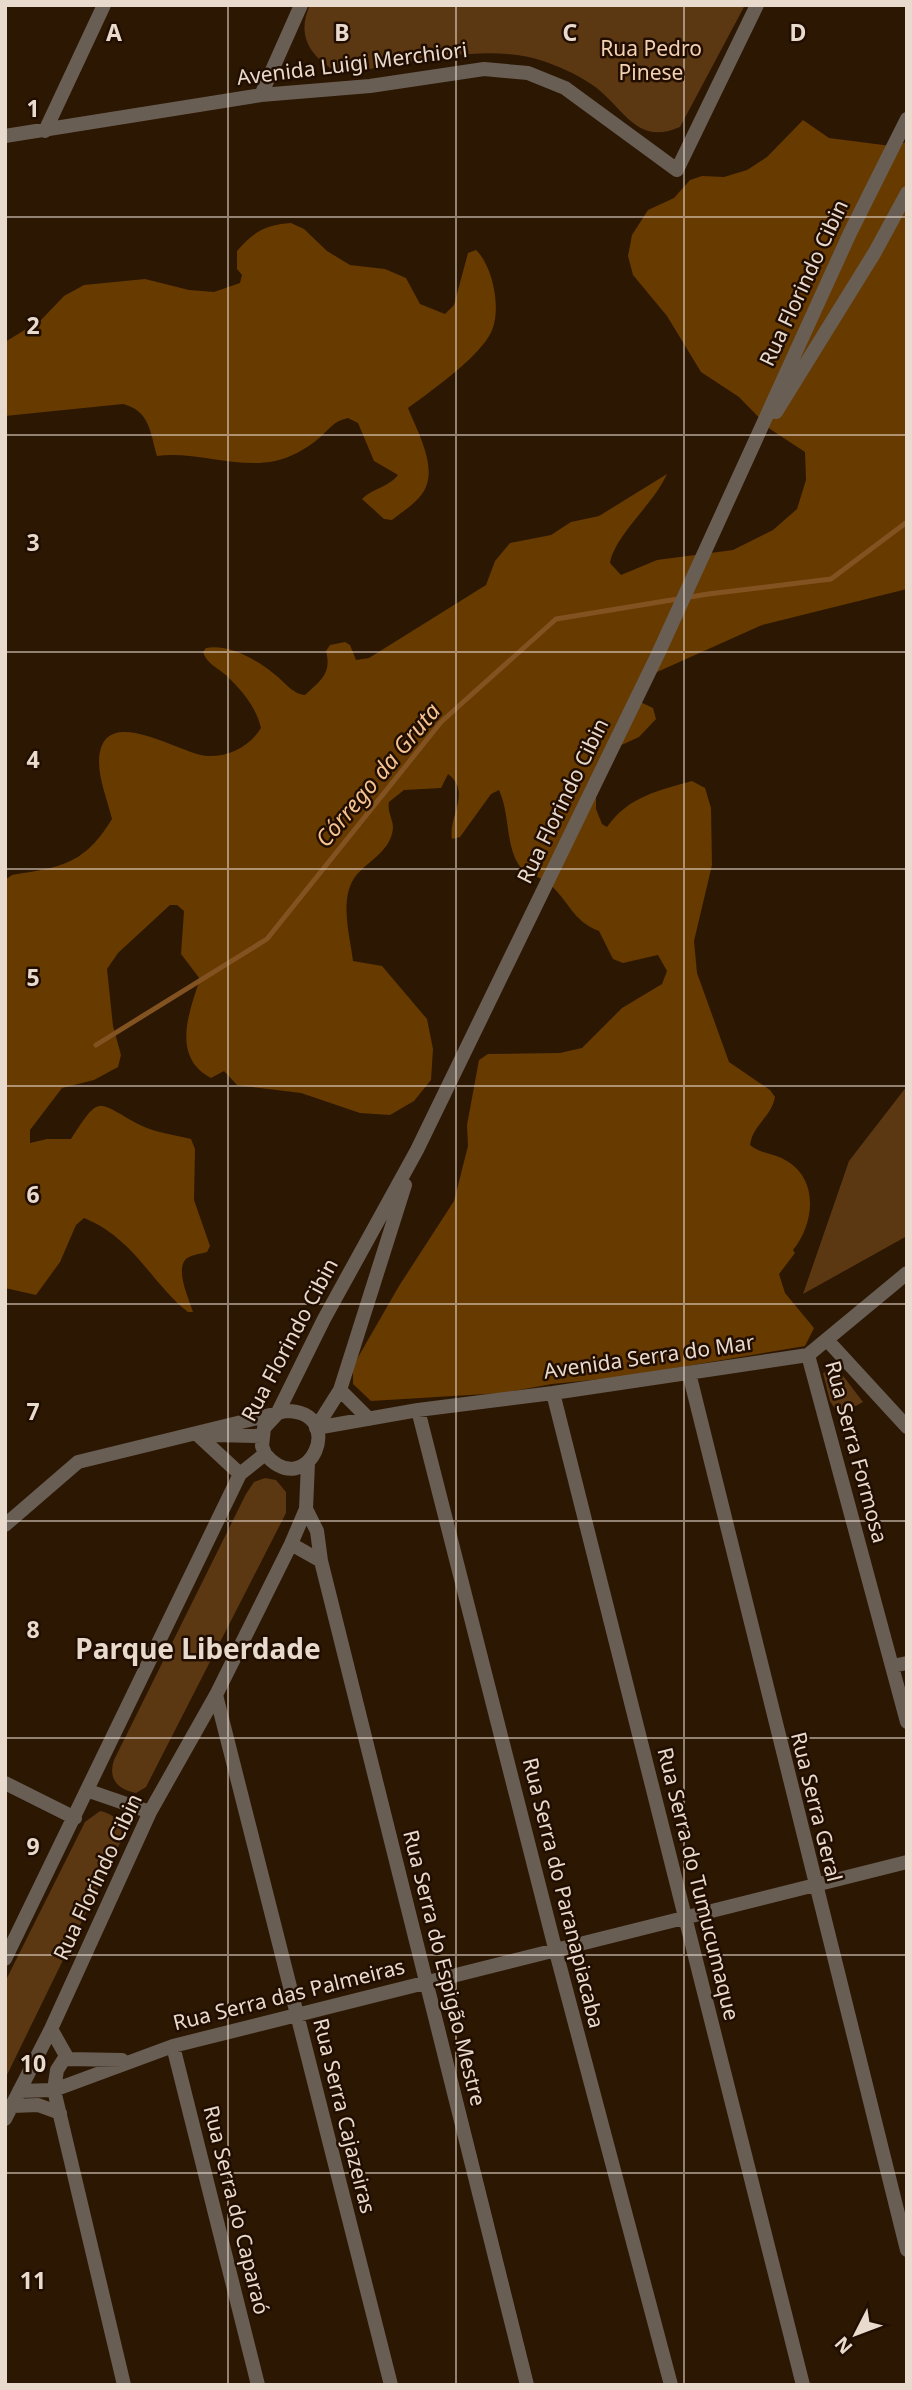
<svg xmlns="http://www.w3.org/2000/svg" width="912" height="2390" font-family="'Noto Sans',sans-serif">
<rect width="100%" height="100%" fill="#2c1703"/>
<path fill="#5c3812" d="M310,5H745L680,127C635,147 623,105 591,84C578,75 558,66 543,61C485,41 400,65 341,74C312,59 295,37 310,5Z
M907,1086V1236L803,1294L849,1161Z
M837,1368L863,1402L839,1415L830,1401L823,1373Z
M265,1478L276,1480L286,1492V1513L146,1787L136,1793C117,1789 108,1779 114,1760L246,1494L254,1482Z
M100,1811C115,1814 123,1823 122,1839L5,2079V1982L85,1822Z"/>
<path fill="#673a00" d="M803,120L829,138L891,146L907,142V589L762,625L637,681L636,700L653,708L656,719L639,737L617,747L596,779V809L602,824L607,827C629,796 658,791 692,781L705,788L711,808L712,865L694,941L697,973L729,1062L770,1090L775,1097C771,1118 753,1124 750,1145C761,1154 773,1153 785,1160C819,1178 815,1223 793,1250L795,1253L779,1274L785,1293L814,1328L805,1346L622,1377L552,1384L502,1393L371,1401L353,1384V1366L399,1286L454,1201L468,1146L467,1125L479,1060L488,1054L560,1053L582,1048L622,1008L662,984L667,971L658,955L623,963L613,959L599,931C572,921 569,900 548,883C534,872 525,879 515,858C506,837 509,812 499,790L491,794L460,837L452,839C448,816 472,792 448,774L441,788L404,790L389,802C387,812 393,819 393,828C391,853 364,862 353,880C340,903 350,936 353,961L382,966L427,1019L433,1049L431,1080L414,1101L390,1115L360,1113L301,1093L237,1085L224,1071L211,1078C171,1057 189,1012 200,979L181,954L184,911L177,905H170L118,953L107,969L113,1026L121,1055L118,1067L94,1080L62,1088L30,1130V1143L47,1139H71C100,1094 96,1101 138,1124C153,1132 174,1135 191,1139L195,1149L194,1200L210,1246L207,1252C200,1254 189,1255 185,1260C176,1272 189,1299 193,1312H188C150,1282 135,1239 84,1218L76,1225L60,1262L36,1295L5,1288V880L12,875C61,867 84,865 112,819C108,802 99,780 99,762C100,699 181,755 207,756C229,757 250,746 261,728C256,707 243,692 227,676C218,668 207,664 203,652L206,648C229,644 255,659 273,673C283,680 292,694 305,695C320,681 332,674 326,651L330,645L345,642L350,645L356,660L369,658L486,585L495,561L510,543L551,535L571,522L599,516L667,474C653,505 615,535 610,563L621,575L657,560L733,550L773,530L797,509L806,480L805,452L770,429L739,397L701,372L667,316L633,275L628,256L632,235L648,210L674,198L690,180L702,176L724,177L747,170L767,157Z
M291,223L304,229L327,251L350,265L385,269L406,278L420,304L445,314L454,305L468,253L476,250C494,267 503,315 489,336C476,359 430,392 408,408C417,431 440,470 422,494C415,504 402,512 392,520L384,519L362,499C373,488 389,487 398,475L374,461L358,423L348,418C333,421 329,430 318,439C306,449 290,458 275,461C236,469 196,451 157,456C150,432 150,411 123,404L5,416V342L41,320L64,296L84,285L145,279L189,290L214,292L240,283L242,275L237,269V251C254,231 266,225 291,223Z"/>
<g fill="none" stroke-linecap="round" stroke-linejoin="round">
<path stroke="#825221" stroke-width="5" d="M96,1045L267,939L441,722L556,619L708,594L831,579L907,522"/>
<path stroke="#695e54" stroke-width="14" d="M261,95L301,5
M45,131L104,5
M5,136L261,95L370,86L484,69L528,73L565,88L677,170L757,5
M776,412L875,252L907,193
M828,1341L907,1427
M808,1355L907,1722
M689,1373L907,2250
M340,1390L369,1419
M553,1393L803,2385
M418,1410L556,1952L671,2385
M316,1428L418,1410L553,1393L808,1355L907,1273
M316,1428L340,1390L405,1185
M198,1435L240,1474
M213,1435L261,1436
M306,1509L317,1531L321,1561L527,2385
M5,1525L78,1462L286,1411C349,1411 308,1504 265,1454
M291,1544L321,1561
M893,1666L907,1663
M216,1695L391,2385
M5,1783L75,1818
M89,1791L150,1812
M5,1959L240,1474L265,1454L262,1446L264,1428L277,1414L324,1319L417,1150L658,654L850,233L907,119
M51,2029L68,2059L122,2060
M173,2046L258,2385
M66,2056L57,2070L54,2090L124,2385
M19,2091L54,2090L173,2046L907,1862
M12,2106L38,2105L60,2113
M5,2119L51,2029L150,1812L216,1695L291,1544L306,1509L308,1463"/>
</g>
<path fill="none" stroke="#e9dace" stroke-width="2" stroke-opacity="0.55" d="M228,5V2385M456,5V2385M684,5V2385M5,217H907M5,435H907M5,652H907M5,869H907M5,1086H907M5,1304H907M5,1521H907M5,1738H907M5,1955H907M5,2173H907"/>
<g text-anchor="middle" stroke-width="5" stroke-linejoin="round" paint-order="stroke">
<g font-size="21" fill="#f4d1b2" stroke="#210e00">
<text x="651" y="56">Rua Pedro<tspan x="651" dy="24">Pinese</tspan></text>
</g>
<g font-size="21" fill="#e9dace" stroke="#210e00">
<text transform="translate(352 64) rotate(-7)" y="7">Avenida Luigi Merchiori</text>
<text transform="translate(804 283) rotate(-65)" y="7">Rua Florindo Cibin</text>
<text transform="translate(563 801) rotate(-64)" y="7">Rua Florindo Cibin</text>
<text transform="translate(290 1340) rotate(-62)" y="7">Rua Florindo Cibin</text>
<text transform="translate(649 1357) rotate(-8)" y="7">Avenida Serra do Mar</text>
<text transform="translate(856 1452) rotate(75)" y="7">Rua Serra Formosa</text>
<text transform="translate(816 1807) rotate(76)" y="7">Rua Serra Geral</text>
<text transform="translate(98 1877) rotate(-65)" y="7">Rua Florindo Cibin</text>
<text transform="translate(698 1884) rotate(76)" y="7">Rua Serra do Tumucumaque</text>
<text transform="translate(563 1893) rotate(76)" y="7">Rua Serra do Paranapiacaba</text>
<text transform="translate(444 1968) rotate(76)" y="7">Rua Serra do Espigão Mestre</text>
<text transform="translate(289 1995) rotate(-14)" y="7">Rua Serra das Palmeiras</text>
<text transform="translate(344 2116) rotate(76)" y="7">Rua Serra Cajazeiras</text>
<text transform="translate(236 2210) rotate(76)" y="7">Rua Serra do Caparaó</text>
</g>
<g font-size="23" font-style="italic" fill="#f5c292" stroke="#210e00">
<text transform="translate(378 775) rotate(-50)" y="8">Córrego da Gruta</text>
</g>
<g font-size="28" font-weight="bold" fill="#e9dace" stroke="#210e00">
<text x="198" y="1659">Parque Liberdade</text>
</g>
</g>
<g font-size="23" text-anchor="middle" font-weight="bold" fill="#e9dace" stroke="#210e00" stroke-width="5" stroke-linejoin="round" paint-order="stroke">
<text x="114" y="41">A</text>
<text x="342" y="41">B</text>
<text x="570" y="41">C</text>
<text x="798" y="41">D</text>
<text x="33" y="117">1</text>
<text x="33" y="334">2</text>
<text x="33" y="551">3</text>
<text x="33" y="768">4</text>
<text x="33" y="986">5</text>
<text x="33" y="1203">6</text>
<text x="33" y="1420">7</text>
<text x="33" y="1638">8</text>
<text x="33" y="1855">9</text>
<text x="33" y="2072">10</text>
<text x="33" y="2289">11</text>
</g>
<rect width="912" height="2390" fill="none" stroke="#e9dace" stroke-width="14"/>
<g transform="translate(856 2334) rotate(228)" stroke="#210e00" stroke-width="5" paint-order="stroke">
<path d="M0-5L12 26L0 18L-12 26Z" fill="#e9dace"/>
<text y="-10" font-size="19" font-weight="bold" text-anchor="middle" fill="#e9dace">N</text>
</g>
</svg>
